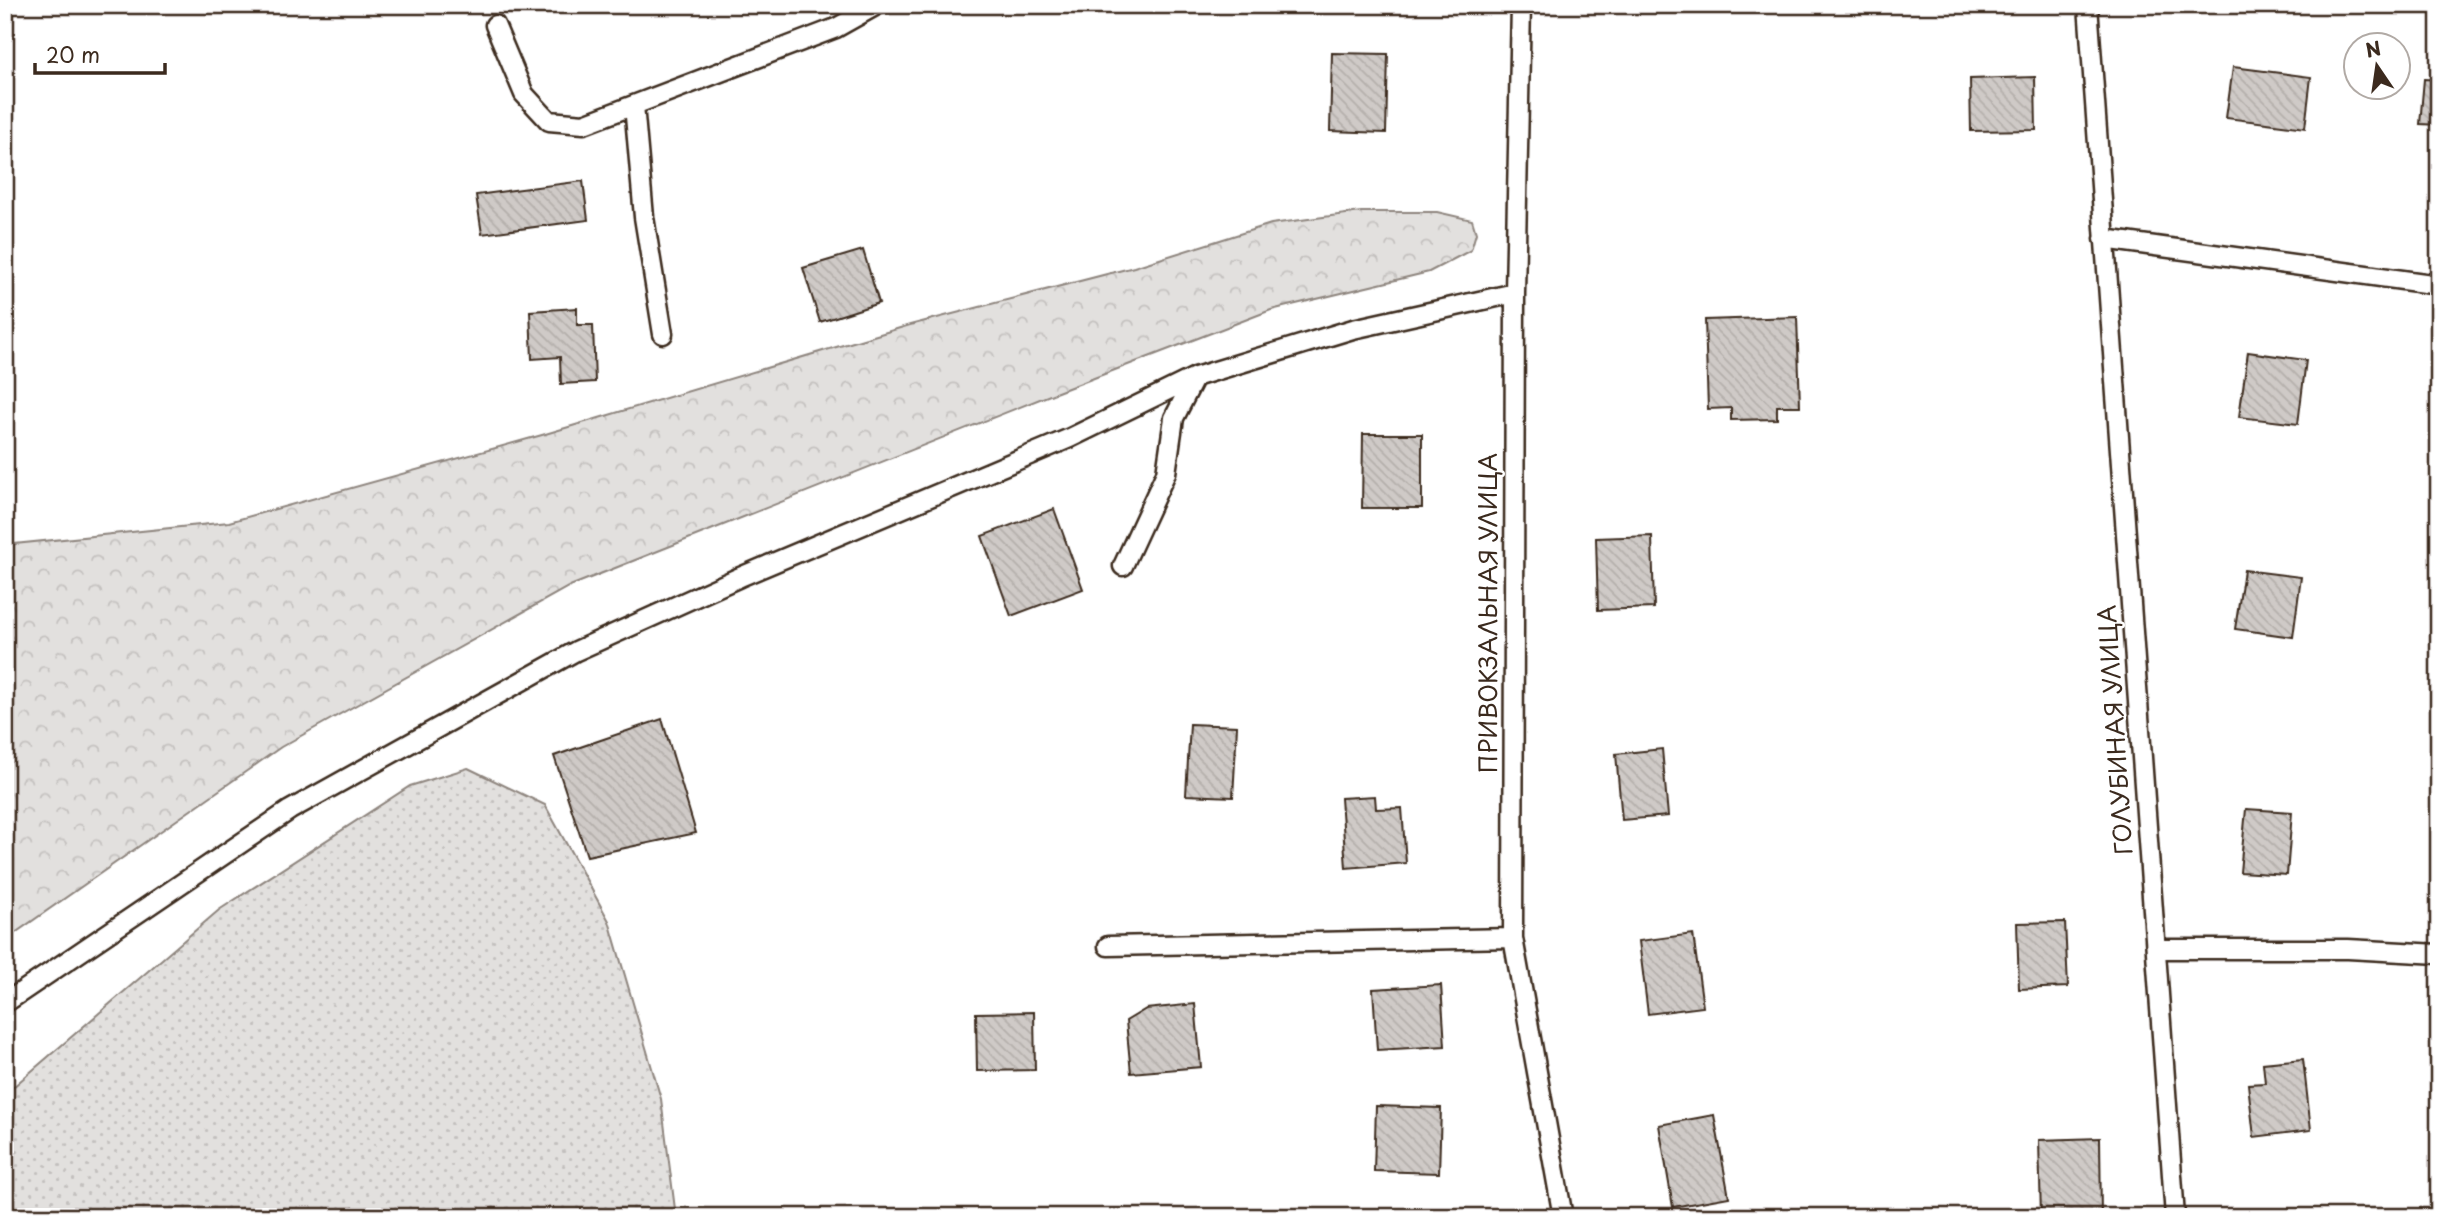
<svg xmlns="http://www.w3.org/2000/svg" width="2444" height="1222" font-family="'Playpen Sans',sans-serif">
<defs>
<pattern id="grass-dots" width="8" height="8" patternUnits="userSpaceOnUse" patternTransform="scale(1.75)"><rect width="8" height="8" fill="#e2e0de"/><path d="M2 2h.1M6 6h.1" fill="none" stroke="#c3c0be" stroke-width="1.8" stroke-linecap="round"/></pattern>
<pattern id="forest-crowns" width="20" height="18" patternUnits="userSpaceOnUse" patternTransform="scale(1.75)"><rect width="20" height="18" fill="#e2e0de"/><path d="M2 6a3 3 0 1 1 6 0M12 15a3 3 0 1 1 6 0" fill="none" stroke="#c3c0be"/></pattern>
<pattern id="building-back-hatch" width="6" height="6" patternUnits="userSpaceOnUse" patternTransform="scale(1.75)"><rect width="6" height="6" fill="#cfcac7"/><path d="M-1 5l2 2M0 0l6 6M5-1l2 2" fill="none" stroke="#b3aeaa"/></pattern>
</defs>
<rect width="100%" height="100%" fill="#fff"/>
<filter id="ink" filterUnits="userSpaceOnUse"><feTurbulence type="fractalNoise" baseFrequency=".0143" numOctaves="2"/><feDisplacementMap in="SourceGraphic" scale="14" xChannelSelector="R" yChannelSelector="G"/><feConvolveMatrix kernelMatrix="1 2 1 2 8 2 1 2 1" color-interpolation-filters="sRGB"/></filter>
<g filter="url(#ink)">
<path fill="url(#grass-dots)" stroke="#8e857e" stroke-width="2" d="M468,768L545,805L609,921L661,1099L676,1217H5V1094L219,910L410,786Z"/>
<path fill="url(#forest-crowns)" stroke="#8e857e" stroke-width="2" d="M1361,212H1437L1472,220L1476,233L1471,250L1429,272L1271,310L1055,393L570,586L281,747L5,940V545L229,522L542,435L910,325L1134,267L1271,224Z"/>
<path fill="url(#building-back-hatch)" stroke="#3b2a1e" stroke-width="2" d="M1332,53L1388,54L1386,133L1330,131Z
M2233,67L2311,77L2305,128L2226,118Z
M2035,77L2036,130L1971,131L1970,79Z
M2424,79L2439,80V125L2420,124Z
M583,181L588,220L482,234L476,195Z
M863,250L879,303L820,322L803,268Z
M577,308V325H593L595,382L561,384L560,357L532,359L530,311Z
M1797,317L1800,406H1777V419L1731,420V408L1708,409L1705,320Z
M2248,352L2306,360L2298,424L2239,417Z
M1363,434H1422V508H1362Z
M1054,509L1083,589L1011,616L982,536Z
M1652,536L1654,608L1598,610L1596,538Z
M2244,570L2301,577L2293,637L2235,629Z
M662,719L696,833L587,856L554,756Z
M1190,724L1237,726L1233,797L1186,795Z
M1662,749L1668,816L1622,820L1616,754Z
M1375,796L1376,809L1402,808L1406,863L1346,868L1341,798Z
M2246,809L2292,812L2287,875L2240,872Z
M2065,922L2068,987L2019,989L2017,923Z
M1693,934L1703,1007L1648,1014L1639,941Z
M1441,985L1445,1046L1377,1050L1373,989Z
M1195,1004L1201,1067L1131,1073L1126,1021L1146,1009Z
M1034,1012L1035,1070L977,1071L976,1013Z
M2303,1059L2311,1130L2254,1137L2248,1084L2265,1083L2263,1063Z
M1376,1106L1441,1108L1439,1173L1374,1171Z
M1714,1115L1729,1197L1673,1207L1659,1125Z
M2100,1138L2101,1217H2041L2039,1140Z"/>
<g fill="none" stroke-linecap="round" stroke-linejoin="round">
<g stroke="#3b2a1e" stroke-width="23">
<path id="lane" d="M1521,5L1515,293L1513,938L1563,1217
M2088,5L2175,1217
M495,25L524,94L549,121L584,124L836,28L877,5
M634,105L644,217L663,334
M2104,239L2439,285
M1123,566L1166,473L1174,418L1195,377
M1108,946L1513,938
M2156,949H2348L2439,954
M5,1003L290,810L576,651L740,577L1070,438L1195,377L1353,329L1515,293"/>
</g>
<use href="#lane" stroke="#fff" stroke-width="18"/>
</g>
</g>
<g text-anchor="middle" stroke-width="5" stroke-linejoin="round" paint-order="stroke">
<g font-size="24" fill="#3b2a1e" stroke="#fff">
<text transform="translate(1489 613) rotate(-90)" y="8">ПРИВОКЗАЛЬНАЯ УЛИЦА</text>
<text transform="translate(2116 730) rotate(-94)" y="8">ГОЛУБИНАЯ УЛИЦА</text>
</g>
</g>
<rect width="2444" height="1222" fill="none" stroke="#fff" stroke-width="28"/>
<rect x="14" y="14" width="2416" height="1194" fill="none" stroke="#3b2a1e" stroke-width="2.5" filter="url(#ink)"/>
<g transform="translate(2377 66) rotate(347)"><circle r="33" fill="#ffffff" stroke="#b1aaa5" stroke-width="2"/>
<path d="M0-5L12 26L0 18L-12 26Z" fill="#3b2a1e"/>
<text y="-10" font-size="19" font-weight="bold" text-anchor="middle" fill="#3b2a1e">N</text>
</g>
<path d="M35 63v10h130v-10" fill="none" stroke="#3b2a1e" stroke-width="3.5"/>
<text x="46" y="63" font-size="21" fill="#3b2a1e" stroke="#ffffff" stroke-width="5" paint-order="stroke">20 m</text>
</svg>
